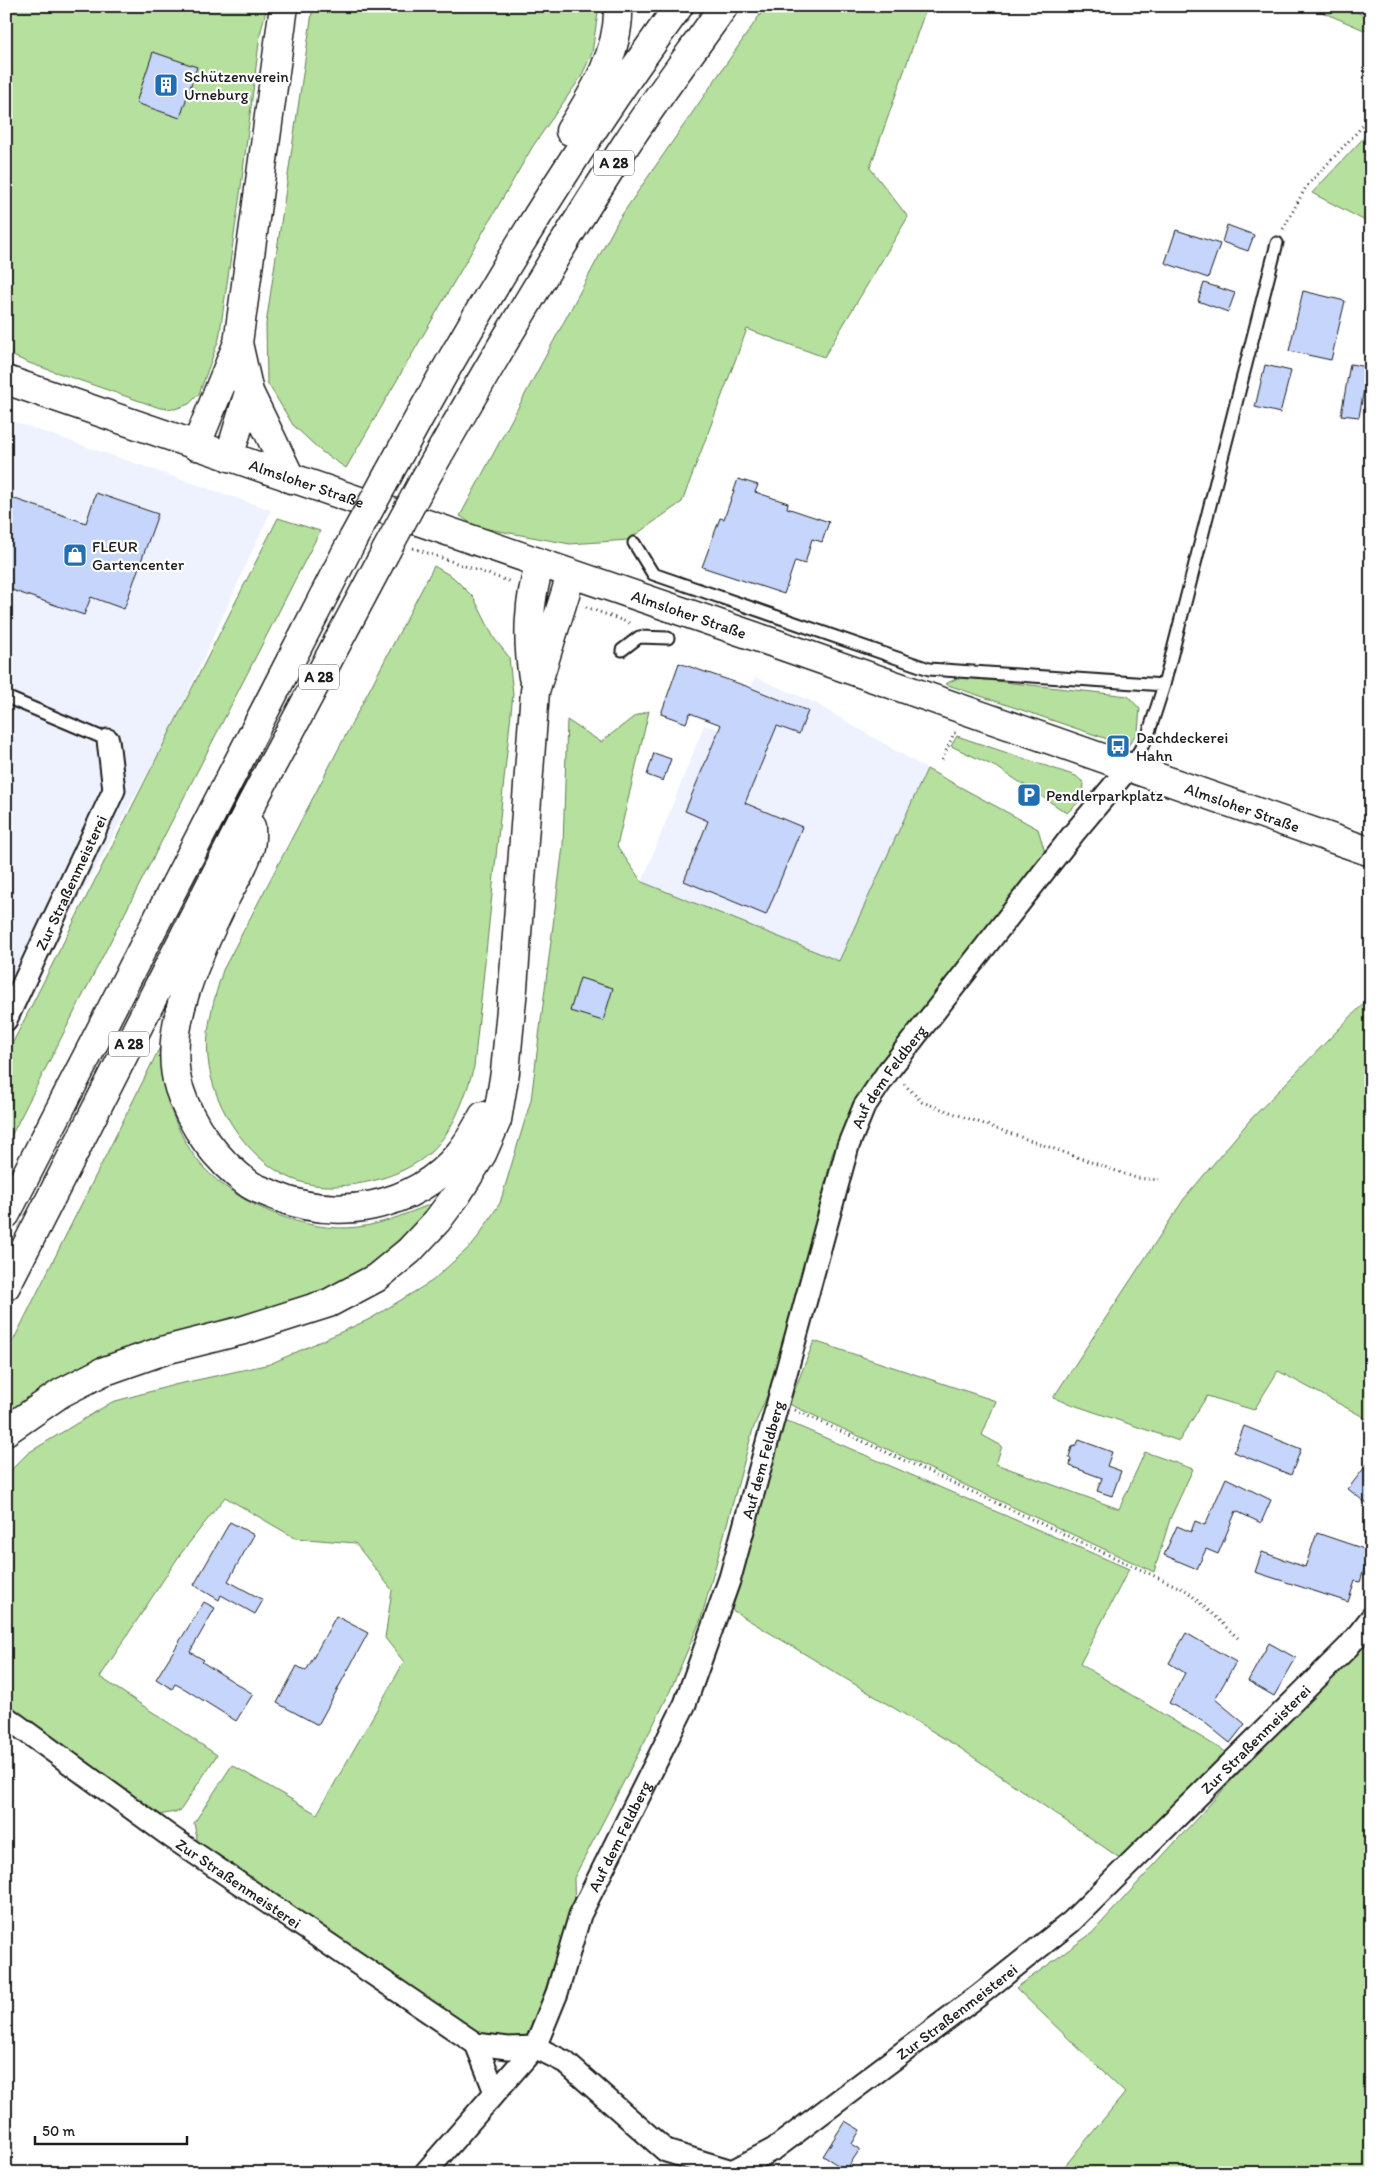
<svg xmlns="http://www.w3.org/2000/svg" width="1377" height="2179" font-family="Itim,sans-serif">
<rect width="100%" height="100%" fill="#fff"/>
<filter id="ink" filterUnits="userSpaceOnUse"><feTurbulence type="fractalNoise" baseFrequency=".02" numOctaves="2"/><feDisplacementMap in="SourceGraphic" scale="10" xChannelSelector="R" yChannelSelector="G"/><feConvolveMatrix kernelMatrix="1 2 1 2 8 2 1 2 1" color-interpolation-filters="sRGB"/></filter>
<g filter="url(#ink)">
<path fill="#eef2fe" d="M6,419L271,510L170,732L59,935L6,1041Z
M755,677L815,703L927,769L839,961L642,882L704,725L735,733Z"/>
<path fill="#b5e09d" stroke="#687e5c" d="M6,6H267L260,35L241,187L219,339L199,394L189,404L175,409L160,408L29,363L6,353Z
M313,6H599L592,53L581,77L533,146L346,468L322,452L293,425L267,382L266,324Z
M766,6H927L870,168L908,217L824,357L747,329L682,502L628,540L570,544L477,527L460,516L619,219Z
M1308,6H1345L1371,19V33Z
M1371,130V224L1312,193Z
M278,518L320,531L6,1146V1056Z
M434,566L453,577L474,598L494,638L509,657L513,694L474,1067C465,1097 455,1128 432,1151C416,1166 393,1176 372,1181C350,1186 323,1189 301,1182C252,1167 212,1108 208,1058C205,1028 214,999 223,970Z
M960,677L1128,696L1140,709L1138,731L1128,746L945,684Z
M649,711L617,846L642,882L839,961L927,769L1038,829L1045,852L1041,864L859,1100L846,1123L832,1155L789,1334L769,1391L753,1429L701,1619L667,1698L574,1878L575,1913L557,1952L531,2035L512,2040L471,2033L198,1844L194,1823L232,1765L317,1814L404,1662L385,1638L392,1590L355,1543L295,1538L225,1497L179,1556L100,1677L217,1755L180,1811L159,1815L6,1705V1475L28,1453L112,1402L174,1385L270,1364L370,1319L432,1281L474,1243L500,1203L531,1100L563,846L567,720L601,742L635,716Z
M957,736L1076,776L1084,783L1083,798L1067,813L998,768L951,746Z
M1371,996V1421L1278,1371L1254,1410L1207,1396L1179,1441L1053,1398L1184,1199L1250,1120Z
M164,1039C165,1057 163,1078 167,1096C173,1120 186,1148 203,1167C237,1204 307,1234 358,1227C385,1224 412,1211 437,1202L370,1268L321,1299L6,1419V1355Z
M814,1341L996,1401L982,1435L1002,1446L996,1464L1119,1509L1145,1452L1193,1469L1170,1519L1154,1572L789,1404Z
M784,1420L1129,1569L1080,1664L1229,1754L1124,1861L960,1748L732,1610Z
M1371,1628V2173H1059L1125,2093L1016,1988L1092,1933Z"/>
<path fill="#c5d5fb" stroke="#1c1c1c" d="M153,52L197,67L180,118L136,103Z
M1227,225L1254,235L1248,251L1222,242Z
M1176,230L1220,244L1208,278L1165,263Z
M1204,283L1235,293L1228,312L1198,301Z
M1303,291L1345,301L1331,360L1289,351Z
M1350,364L1368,367L1359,417L1341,415Z
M1265,365L1291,371L1280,413L1255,407Z
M738,479L758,485L755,492L788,503L787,508L829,522L822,542L812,539L805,564L795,561L784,594L702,567L720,518L724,519Z
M96,493L158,514L124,609L91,597L84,615L6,588V496L86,523Z
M679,663L746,686L808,711L799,734L777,726L745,803L802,827L766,915L684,881L708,821L685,811L721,725L690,713L686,723L661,714Z
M654,753L671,759L663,781L647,775Z
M580,978L613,988L603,1021L570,1011Z
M1244,1426L1301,1449L1291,1475L1234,1452Z
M1079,1440L1112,1452L1107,1466L1121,1471L1112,1496L1097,1491L1102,1478L1070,1466L1071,1460L1069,1457L1072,1447L1076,1446Z
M1371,1459V1507L1348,1489Z
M1226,1478L1271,1500L1261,1523L1236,1511L1218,1554L1206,1549L1197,1569L1164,1555L1177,1526L1191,1532L1195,1521L1205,1525Z
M230,1522L254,1535L228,1581L263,1600L255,1614L221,1595L219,1600L194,1585Z
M1317,1533L1370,1551L1360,1582L1355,1581L1348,1602L1255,1572L1262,1552L1305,1567Z
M204,1602L215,1608L190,1652L204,1660L202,1662L253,1694L236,1721L185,1689L175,1684L172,1689L156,1679Z
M336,1616L368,1633L318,1725L277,1703L297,1666L306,1671Z
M1186,1633L1236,1662L1215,1699L1245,1724L1230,1743L1204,1722L1169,1703L1185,1673L1169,1663Z
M1269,1643L1296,1658L1274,1696L1248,1681Z
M845,2121L860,2130L852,2144L860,2149L846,2170L823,2156Z"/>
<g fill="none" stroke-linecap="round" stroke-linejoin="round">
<g stroke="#1c1c1c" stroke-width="15">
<path id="lane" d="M634,543L653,574L929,669L1164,685
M622,650L639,637L668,638
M6,697L108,740
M1130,766L1147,738L1164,685L1277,243"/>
</g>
<g stroke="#1c1c1c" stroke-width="25">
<g id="street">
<path id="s1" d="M6,1020L114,790L108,740"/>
<path id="s2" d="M6,1717L171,1837L476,2044L508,2048L535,2047L565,2062L666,2151L732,2171L774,2149L978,1996L1071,1922L1348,1647L1371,1618"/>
<path d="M476,2044L495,2092"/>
<path id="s3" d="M425,2173L535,2047L557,1993L580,1915L685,1704L730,1578L848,1146L864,1107L889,1070L1074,833L1130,766"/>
</g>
</g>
<g stroke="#1c1c1c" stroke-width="31">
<g id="secondary">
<path id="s4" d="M6,380L751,635L1371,852"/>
</g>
</g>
<g stroke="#1c1c1c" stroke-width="31">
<path id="highway" d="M570,131C593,94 620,52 618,6
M238,343L249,392L291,479
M196,446L238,343L284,6
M229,457L249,392
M389,473C475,312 571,154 679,6
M422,484C487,369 554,256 625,146C656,98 691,53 724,6
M533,677C527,641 528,599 540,565
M251,827C251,834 252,843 249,850C244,867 232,884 224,901C199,953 161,1029 179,1088C191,1126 216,1160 249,1184C256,1189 265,1191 273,1195C336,1222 413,1209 459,1154C469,1142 476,1129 483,1116
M6,1214L353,539
M6,1286L252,803L386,551
M6,1431L61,1393L102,1372L165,1350L244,1330L329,1303L376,1278L409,1251L437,1221L458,1193L482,1154L497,1120L505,1072L513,988L535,691L571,575"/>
</g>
<path stroke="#1c1c1c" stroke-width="3" stroke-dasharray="1 4" stroke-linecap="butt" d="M1365,6L1371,11
M1283,229L1306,187L1371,117
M413,548L511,582
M586,607L632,624
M942,760L954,733H956
M904,1084L922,1102L1136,1178L1159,1180
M795,1410L1187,1591L1239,1639"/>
<use href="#lane" stroke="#fff" stroke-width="11"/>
<use href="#street" stroke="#fff" stroke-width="21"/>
<use href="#secondary" stroke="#fff" stroke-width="28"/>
<use href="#highway" stroke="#fff" stroke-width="28"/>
<g stroke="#1c1c1c" stroke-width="31" stroke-linecap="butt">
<path id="highway-bridge" d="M353,539L389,473
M386,551L422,484"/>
</g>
<use href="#highway-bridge" stroke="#fff" stroke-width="28"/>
</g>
</g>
<defs>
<g id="building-square" transform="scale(1.25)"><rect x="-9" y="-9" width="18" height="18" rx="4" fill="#1f6fb2" stroke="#fff"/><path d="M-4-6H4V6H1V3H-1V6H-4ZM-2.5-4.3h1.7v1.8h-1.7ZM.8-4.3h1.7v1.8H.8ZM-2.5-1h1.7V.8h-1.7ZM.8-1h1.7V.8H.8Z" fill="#fff"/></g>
<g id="shop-square" transform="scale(1.25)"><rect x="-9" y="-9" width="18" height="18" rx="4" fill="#1f6fb2" stroke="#fff"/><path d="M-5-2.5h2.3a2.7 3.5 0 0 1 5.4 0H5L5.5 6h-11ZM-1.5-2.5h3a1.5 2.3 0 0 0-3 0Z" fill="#fff"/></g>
<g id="bus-square" transform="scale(1.25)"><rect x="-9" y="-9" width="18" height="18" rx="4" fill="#1f6fb2" stroke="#fff"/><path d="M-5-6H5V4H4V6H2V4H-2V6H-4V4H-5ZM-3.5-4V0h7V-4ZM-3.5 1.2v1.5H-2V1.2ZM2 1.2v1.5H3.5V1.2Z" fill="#fff"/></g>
<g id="parking-square" transform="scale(1.25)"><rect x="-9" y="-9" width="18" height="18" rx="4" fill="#1f6fb2" stroke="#fff"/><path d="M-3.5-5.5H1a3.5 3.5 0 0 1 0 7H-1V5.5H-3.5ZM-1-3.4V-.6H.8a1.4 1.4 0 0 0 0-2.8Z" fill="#fff"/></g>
</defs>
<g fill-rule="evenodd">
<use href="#building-square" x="166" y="85"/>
<use href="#shop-square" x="75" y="555"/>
<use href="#bus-square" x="1118" y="746"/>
<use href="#parking-square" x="1029" y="795"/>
</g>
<g text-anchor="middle" stroke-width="4.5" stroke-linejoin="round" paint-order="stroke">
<g fill="#fff" stroke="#606060" stroke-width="1">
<rect x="594" y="150.5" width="40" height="25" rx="4"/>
<rect x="299" y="664.5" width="40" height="25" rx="4"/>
<rect x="109" y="1031.5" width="40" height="25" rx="4"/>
</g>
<g font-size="15" font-weight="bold" fill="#1c1c1c">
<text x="614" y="168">A 28</text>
<text x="319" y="682">A 28</text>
<text x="129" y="1049">A 28</text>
</g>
<g font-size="16" fill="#1c1c1c" stroke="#fff" text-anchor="start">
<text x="184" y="82">Schützenverein<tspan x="184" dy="18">Urneburg</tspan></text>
<text x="92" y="552">FLEUR<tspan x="92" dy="18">Gartencenter</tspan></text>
<text x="1136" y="743">Dachdeckerei<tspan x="1136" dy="18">Hahn</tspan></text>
<text x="1046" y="801">Pendlerparkplatz</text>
</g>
<g font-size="16" fill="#1c1c1c" stroke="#fff">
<text dy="6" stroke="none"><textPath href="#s4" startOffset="318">Almsloher Straße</textPath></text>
<text dy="6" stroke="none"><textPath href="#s4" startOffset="722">Almsloher Straße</textPath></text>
<text dy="6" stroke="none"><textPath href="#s4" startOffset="1308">Almsloher Straße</textPath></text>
<text dy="6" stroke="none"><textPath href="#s1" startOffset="152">Zur Straßenmeisterei</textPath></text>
<text dy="6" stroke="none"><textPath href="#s3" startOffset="1205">Auf dem Feldberg</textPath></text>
<text dy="6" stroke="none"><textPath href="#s3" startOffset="799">Auf dem Feldberg</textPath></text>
<text dy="6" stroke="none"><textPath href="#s2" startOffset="1550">Zur Straßenmeisterei</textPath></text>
<text dy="6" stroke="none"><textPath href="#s3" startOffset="395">Auf dem Feldberg</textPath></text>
<text dy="6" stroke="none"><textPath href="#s2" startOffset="286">Zur Straßenmeisterei</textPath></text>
<text dy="6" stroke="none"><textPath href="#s2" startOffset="1145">Zur Straßenmeisterei</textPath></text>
</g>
</g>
<rect width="1377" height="2179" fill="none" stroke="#fff" stroke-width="25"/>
<rect x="12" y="12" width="1352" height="2154" fill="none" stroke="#1c1c1c" stroke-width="2" filter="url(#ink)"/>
<path d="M35 2136v8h152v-8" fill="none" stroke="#1c1c1c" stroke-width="2.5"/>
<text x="42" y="2136" font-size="15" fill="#1c1c1c" stroke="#ffffff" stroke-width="4" paint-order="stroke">50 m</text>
</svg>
